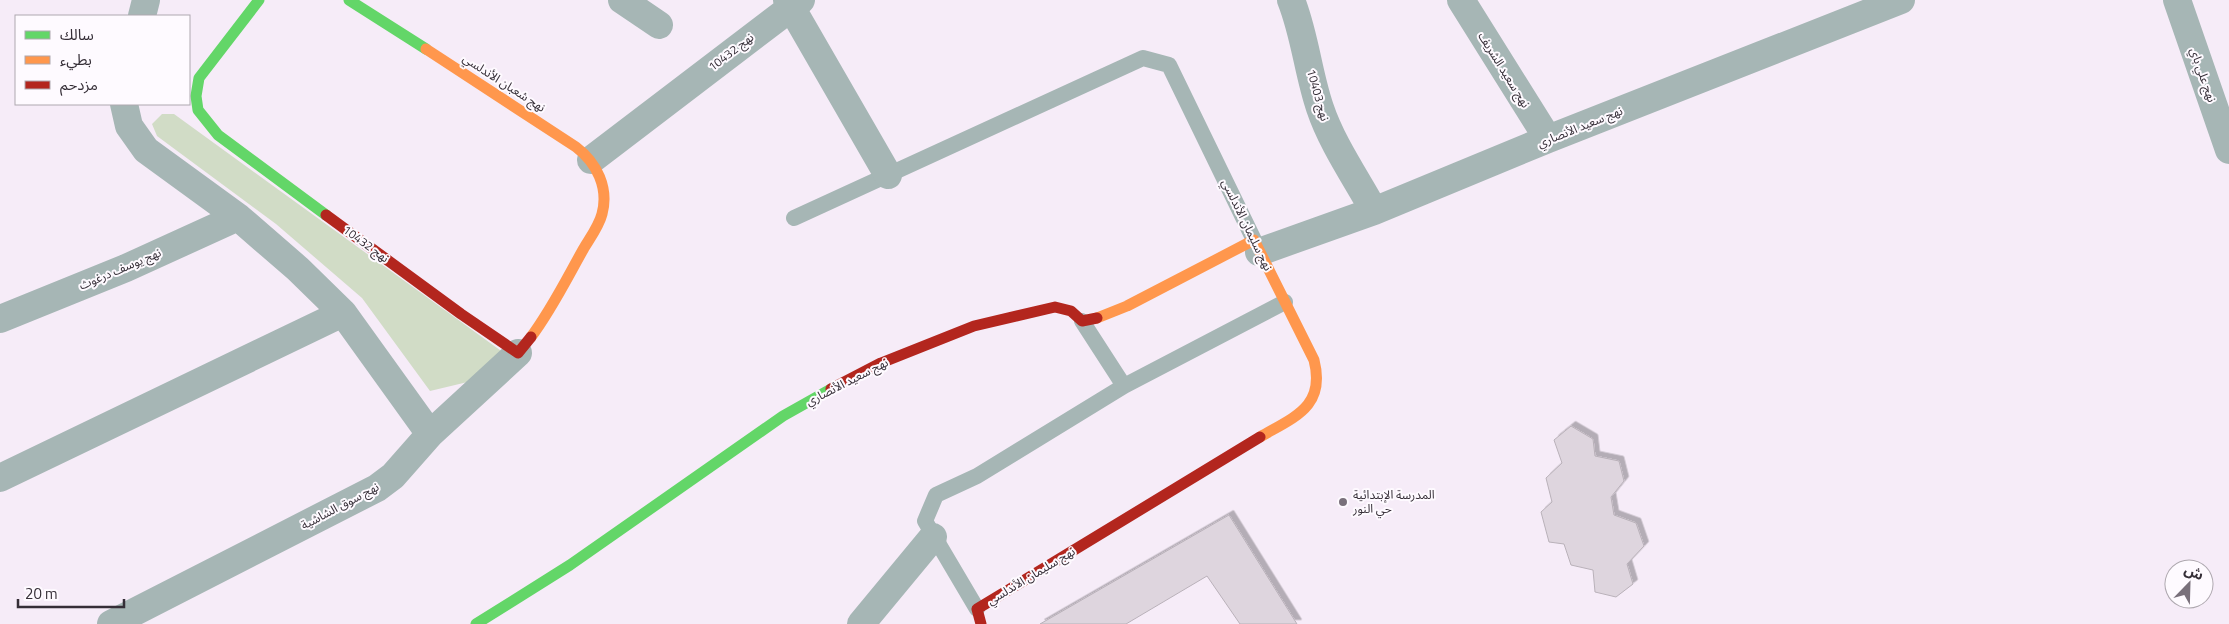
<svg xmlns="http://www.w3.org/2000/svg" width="2229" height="624" font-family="'Titillium Web','Noto Sans Arabic',sans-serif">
<defs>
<filter id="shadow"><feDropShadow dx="4.5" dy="-4.5" stdDeviation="0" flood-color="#0004"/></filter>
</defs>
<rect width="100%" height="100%" fill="#f6ecf8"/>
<path fill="#d1dcc6" d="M162,114H174L504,353L476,380L430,391L362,298L276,224L157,136L152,124Z"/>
<path fill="#ded5de" stroke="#b9b1b9" filter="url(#shadow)" d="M1571,426L1593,439L1595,456L1619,461L1624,481L1611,497L1614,515L1636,523L1644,546L1627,564L1633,584L1616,597L1595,592L1593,570L1571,565L1564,544L1549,542L1541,512L1552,502L1546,478L1562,463L1554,440Z
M1229,515L1297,624H1240L1207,576L1126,624H1040Z"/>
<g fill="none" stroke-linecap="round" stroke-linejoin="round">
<path stroke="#a6b6b5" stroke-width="16" d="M794,218L1143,58L1169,65L1254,240
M1082,321L1124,386L1285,302
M977,609L925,521L936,495L977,476L1124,386"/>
<path stroke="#a6b6b5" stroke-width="28" d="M622,0L659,25
M787,0L888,175
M1291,0C1305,35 1308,73 1320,108C1332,144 1356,178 1374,211
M1461,0L1548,139
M2177,0L2229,150
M142,16L146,0
M591,160L801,0
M1259,252L1374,211L1548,139L1901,0
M0,319L126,268L238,217
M430,434L518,353
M0,478L343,313
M111,624L377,488L393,476L430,434L343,313L298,269L238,217L146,150L129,126L124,104
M861,624L933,537"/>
<path stroke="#63d668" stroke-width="11" d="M259,0L199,78L196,96L198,110L218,135L326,215
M349,0L426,49
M476,624L570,565L783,416L831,389"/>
<path stroke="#ff974d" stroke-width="11" d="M426,49L576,147C597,163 609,188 602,214C599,226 590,238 584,248C567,278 552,309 531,337
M1097,318L1127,306L1254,240L1314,360C1326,407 1294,417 1260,437"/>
<path stroke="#b3261e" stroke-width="11" d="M326,215L461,314L518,353L531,337
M831,389L881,363L974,326L1055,307L1071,311L1082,321L1097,318
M981,624L977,609L1260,437"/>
</g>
<circle fill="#79707b" stroke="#fefaff" stroke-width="2" cx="1343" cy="502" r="5"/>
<g text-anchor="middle" stroke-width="4" stroke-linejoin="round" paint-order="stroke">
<g font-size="12" fill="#352e37" stroke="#fefaff">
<text transform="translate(731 52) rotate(-38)" y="4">نهج 10432</text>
<text transform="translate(1504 70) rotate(58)" y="4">نهج سعيد الشريف</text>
<text transform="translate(2203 75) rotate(71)" y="4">نهج علي باي</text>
<text transform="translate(504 83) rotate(33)" y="4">نهج شعبان الأندلسي</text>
<text transform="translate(1318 95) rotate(74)" y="4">نهج 10403</text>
<text transform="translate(1580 127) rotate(-22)" y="4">نهج سعيد الأنصاري</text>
<text transform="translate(1247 225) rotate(64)" y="4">نهج سليمان الأندلسي</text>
<text transform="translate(366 244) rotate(36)" y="4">نهج 10432</text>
<text transform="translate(120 269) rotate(-23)" y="4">نهج يوسف درغوث</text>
<text transform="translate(847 382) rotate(-27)" y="4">نهج سعيد الأنصاري</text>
<text transform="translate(340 506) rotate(-28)" y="4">نهج سوق الشاشية</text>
<text transform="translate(1031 576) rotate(-31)" y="4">نهج سليمان الأندلسي</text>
</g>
<g font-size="12" fill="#352e37" stroke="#fefaff" text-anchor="start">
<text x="1353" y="499">المدرسة الإبتدائية<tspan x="1353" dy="14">حي النور</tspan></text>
</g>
</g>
<rect x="15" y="15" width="175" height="90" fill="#fefaff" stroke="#aea8af"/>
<rect x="25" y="31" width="25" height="8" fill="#63d668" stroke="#aea8af"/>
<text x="60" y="40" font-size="15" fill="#352e37">سالك</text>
<rect x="25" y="56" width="25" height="8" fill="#ff974d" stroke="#aea8af"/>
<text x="60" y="65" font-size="15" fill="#352e37">بطيء</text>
<rect x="25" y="81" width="25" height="8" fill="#b3261e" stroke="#aea8af"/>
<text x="60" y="90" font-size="15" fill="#352e37">مزدحم</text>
<g transform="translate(2189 584) rotate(23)"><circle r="24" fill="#fefaff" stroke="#aea8af"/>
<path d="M0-4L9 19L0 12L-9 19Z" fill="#79707b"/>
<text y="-8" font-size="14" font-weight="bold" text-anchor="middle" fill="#352e37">ش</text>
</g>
<path d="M18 599v8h106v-8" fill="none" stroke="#352e37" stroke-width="2.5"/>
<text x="25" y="599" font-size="15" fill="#352e37" stroke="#fefaff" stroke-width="4" paint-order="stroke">20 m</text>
</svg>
